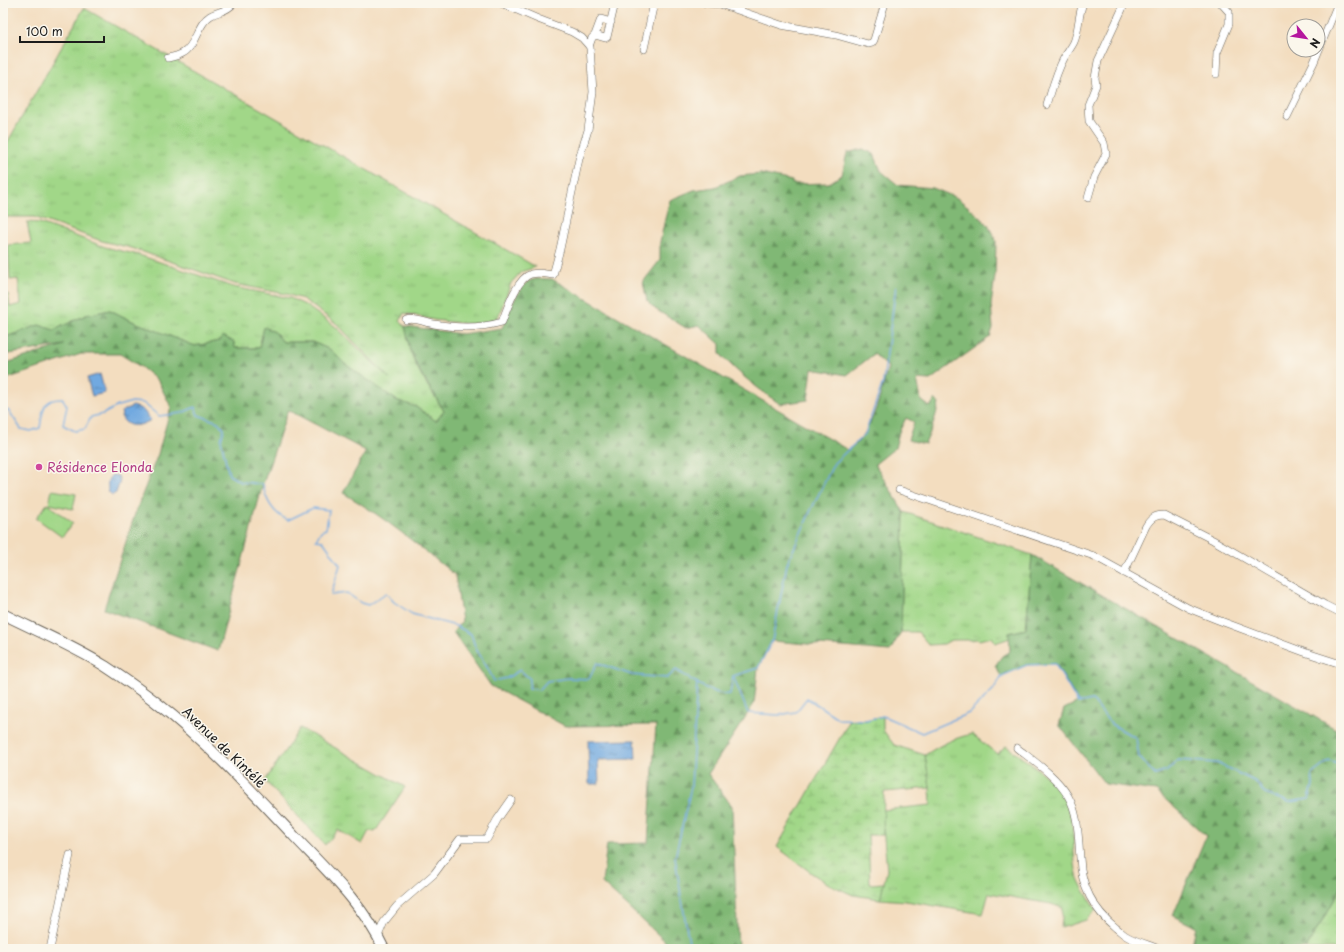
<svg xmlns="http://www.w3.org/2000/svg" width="1344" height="952" font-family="'Playpen Sans',sans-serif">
<defs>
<pattern id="grass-tufts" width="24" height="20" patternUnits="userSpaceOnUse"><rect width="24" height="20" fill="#a1d788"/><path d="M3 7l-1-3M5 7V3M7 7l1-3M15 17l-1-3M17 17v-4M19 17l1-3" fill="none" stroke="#8ab875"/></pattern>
<pattern id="forest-firs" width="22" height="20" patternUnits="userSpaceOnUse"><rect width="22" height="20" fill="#80b874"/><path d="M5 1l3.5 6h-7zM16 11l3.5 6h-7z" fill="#68955e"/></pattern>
<pattern id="wetland-marsh" width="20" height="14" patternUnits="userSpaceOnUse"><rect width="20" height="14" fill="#a1d788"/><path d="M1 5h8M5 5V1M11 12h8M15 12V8" fill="none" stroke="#8ab875"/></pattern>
<pattern id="water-ripples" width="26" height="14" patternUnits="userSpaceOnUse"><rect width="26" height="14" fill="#71a9e0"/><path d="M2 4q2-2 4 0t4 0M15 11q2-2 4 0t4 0" fill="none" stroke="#5c89b5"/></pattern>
</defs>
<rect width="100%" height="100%" fill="#fbf7ec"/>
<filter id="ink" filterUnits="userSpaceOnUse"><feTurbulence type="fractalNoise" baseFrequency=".025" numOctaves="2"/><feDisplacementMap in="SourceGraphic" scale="8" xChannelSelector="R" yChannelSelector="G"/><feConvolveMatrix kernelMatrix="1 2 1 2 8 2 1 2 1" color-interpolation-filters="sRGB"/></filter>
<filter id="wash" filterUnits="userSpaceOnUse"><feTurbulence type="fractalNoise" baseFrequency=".012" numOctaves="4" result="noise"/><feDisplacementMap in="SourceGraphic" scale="16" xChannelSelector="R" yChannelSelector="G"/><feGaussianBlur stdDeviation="0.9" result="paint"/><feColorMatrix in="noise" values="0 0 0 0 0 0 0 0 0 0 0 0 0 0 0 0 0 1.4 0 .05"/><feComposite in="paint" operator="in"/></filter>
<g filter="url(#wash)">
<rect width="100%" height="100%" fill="#f3ddbf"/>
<path fill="url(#grass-tufts)" stroke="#5e7a52" d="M84,8L536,267L521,272L511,283L498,317L489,322L470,324L434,320L404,313L400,321C409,329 407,339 410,350C417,372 432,392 444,411L436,421L416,407L396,400L345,364L331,350L312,342H283L275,332L264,328L259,348H235L219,341L195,346L132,321L110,310L86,315L54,330L39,325L3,338V295L8,294L10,307L21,304L18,279L10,280L8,245L31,243L27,222L40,223L105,247L139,255L233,287L290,298L305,305L336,327L390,379L337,324L303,299L286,294L235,284L132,248L102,241L34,217H3V150Z
M904,512L1032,555L1026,629L1009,633L1010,638L995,643L991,637L979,640L976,639L972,640H951L944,644L929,645L918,632H901Z
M300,728L405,787L375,832L369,831L362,844L338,830L325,845L265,781Z
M972,734L997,754L1006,746C1023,759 1045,772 1058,789C1079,816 1070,845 1077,875C1079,884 1091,901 1096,910L1086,920L1061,928L1063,908L1051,904L989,893L983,914L906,901L880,899L887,870L883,827V810L931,805L930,788L925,755C940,745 954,738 972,734Z
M1341,888V949H1306Z"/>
<path fill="url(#forest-firs)" stroke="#4e6a48" d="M863,149L874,154L881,171L898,185L933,188L957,198L970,208L988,225L996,241L995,276L991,305L993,328L990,337L930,380L917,379L921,400L930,407L935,399L939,404L932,428L925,444L908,440L914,422L906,418L899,432L895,448L875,464L904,512L901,632L890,651L772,641L758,668L754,704L708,774L732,806L738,949H666L665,941L602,883L607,844L648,843L656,725L565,726L491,686L453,632L462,621L455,575C419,546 383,516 343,493L366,451L288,410L263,484L218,651L104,609L136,511L158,454L171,407L158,381L141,367L120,354H81L3,380V364L64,345L3,355V338L39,325L54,330L86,315L110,310L132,321L195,346L219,341L223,336L234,342L235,348H259L264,327L275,332L283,342H312L331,350L345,364L396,400L416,407L436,421L444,411L419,370L410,350L405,326L462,334L502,328C507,318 517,290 525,284C532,277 543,279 552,279L848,450C851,447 855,445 858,442C874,425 882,389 888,367L874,354L847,375L812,369L808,400L780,404C758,389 738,373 720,354V344L699,325L686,328L655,309L647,301L643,282L660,260V242L665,219L670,200L694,190L715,187L740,176L761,174L792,181V184L829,183L842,175L847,153Z
M1032,555L1341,732V888L1306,949H1191L1196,927L1173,916L1206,836L1156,791L1105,784L1059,725L1064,709L1078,702L1056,664L1027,665L1001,676L995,666L1002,656L1010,651L1009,633L1026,629Z"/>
<path fill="url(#wetland-marsh)" stroke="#5e7a52" d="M883,716V730L894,745L925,755L930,788L884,792L883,835H868L870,884L884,883L880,899L853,895L829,884L813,874L777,847L850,720H866Z"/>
<path fill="#a1d788" stroke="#5e7a52" d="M52,490L76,494L73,509L49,504Z
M47,504L73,523L62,537L36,518Z"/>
<path fill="url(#water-ripples)" stroke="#46627e" d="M100,374L105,393L92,396L87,378Z
M133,406L142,409L151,420C139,427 127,429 121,416L122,415L121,412Z
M112,475L118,476L120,481L116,493L112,495L108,491C108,485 106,480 112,475Z
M635,740L636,759L598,760L599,784H589L588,741Z"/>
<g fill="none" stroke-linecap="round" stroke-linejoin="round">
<path stroke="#71a9e0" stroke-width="1.5" d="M3,409L9,411L21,429L31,431L40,428C43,410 42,398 63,399L67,406L63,425L75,431L85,429L91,417L103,414L118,406L132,402L143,403L159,416L182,413L195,407L198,415L218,422L224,429L221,440L229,475L241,482L263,484C265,499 273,514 288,520L313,508L329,510L326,529L321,531L316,540L323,541L340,565L331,595L347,593L361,603L368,605L386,593L394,602L412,614L456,626L471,634L476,649L487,667L494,681L507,678L520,670L530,679L529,688L539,690L547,681L569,678L589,679L597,663L632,675L667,678L676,670C691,679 713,696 730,694L733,676L748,713L779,715L796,712L807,698L839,719L866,720L883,716L922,733L969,713L993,690L1002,676L1027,665L1055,664L1078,703L1092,700L1111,724L1136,738L1139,757L1155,775L1167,771L1178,760L1217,763L1256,782L1265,794L1289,802L1309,799L1313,785L1312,774L1329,761L1341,765
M733,676L758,668L772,641L787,564L811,510L834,463L865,434L883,382L896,286
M690,949L675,858L691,787L697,682"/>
</g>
</g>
<g filter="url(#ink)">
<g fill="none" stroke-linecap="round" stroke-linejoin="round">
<g stroke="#676055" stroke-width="8">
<path id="minor" d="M706,3L720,4L781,25L836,35L868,44L872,43L874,40L885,3
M595,35L601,19L611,22
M589,46L592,38L595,35L605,38L607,37L615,3
M644,49L654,3
M168,58C173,57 178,56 183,53C196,46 197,24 210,16C220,10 225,13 234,3
M1216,74L1217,53L1229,24V12L1221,3
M1047,105C1052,89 1056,73 1064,58C1067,53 1071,48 1074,42C1079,30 1078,16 1083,3
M1287,117L1314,62L1338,3
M1088,198L1094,177L1106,154L1104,143L1089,121L1088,105L1096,85L1095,78L1098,61L1125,3
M406,320C415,317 425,323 434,324C457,328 479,329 502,322C507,309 517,278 531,274C539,272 546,274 553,275L560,249L579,159L588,130L593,92L590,47L582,38L572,32L538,19L501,3
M899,490L1094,556L1188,608L1218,620L1304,652L1341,664
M1124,573L1146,526C1151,518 1155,515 1164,515L1213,540L1325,605L1341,613
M1017,748C1035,762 1056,776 1068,796C1079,815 1078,836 1080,858C1081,886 1094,910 1116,928C1120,931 1124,935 1128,937C1138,942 1149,945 1159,949
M378,936L384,922L397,906L434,874L460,839H487L497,820L511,800
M50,949L70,855"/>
</g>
<g stroke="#676055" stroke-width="12">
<path id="primary" d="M3,614C37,631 73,646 105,666C123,678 141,690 157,703C207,742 250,789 294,836C327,871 363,904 384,949"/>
</g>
<use href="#minor" stroke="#fff" stroke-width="7"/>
<use href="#primary" stroke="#fff" stroke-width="10"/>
</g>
</g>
<circle fill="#d1479c" stroke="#fbf7ec" stroke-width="1.5" cx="39" cy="467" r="4"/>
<g text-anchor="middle" stroke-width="3" stroke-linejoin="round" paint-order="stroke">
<g font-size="13" fill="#b23c85" stroke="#fbf7ec" text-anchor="start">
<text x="47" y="472">Résidence Elonda</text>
</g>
<g font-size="13" fill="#1c1c1c" stroke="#fbf7ec">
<text transform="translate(224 747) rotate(44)" y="5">Avenue de Kintélé</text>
</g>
</g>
<rect width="1344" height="952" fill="none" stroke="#fbf7ec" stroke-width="16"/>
<g transform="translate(1306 38) rotate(120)"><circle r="19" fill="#fbf7ec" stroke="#a29f99"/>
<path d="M0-3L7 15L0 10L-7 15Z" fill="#b5179e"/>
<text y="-6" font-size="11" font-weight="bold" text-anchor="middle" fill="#1c1c1c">N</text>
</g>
<path d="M20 36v6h84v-6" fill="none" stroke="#1c1c1c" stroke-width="2"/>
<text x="26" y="36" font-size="12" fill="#1c1c1c" stroke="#fbf7ec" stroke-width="3" paint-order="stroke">100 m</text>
</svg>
